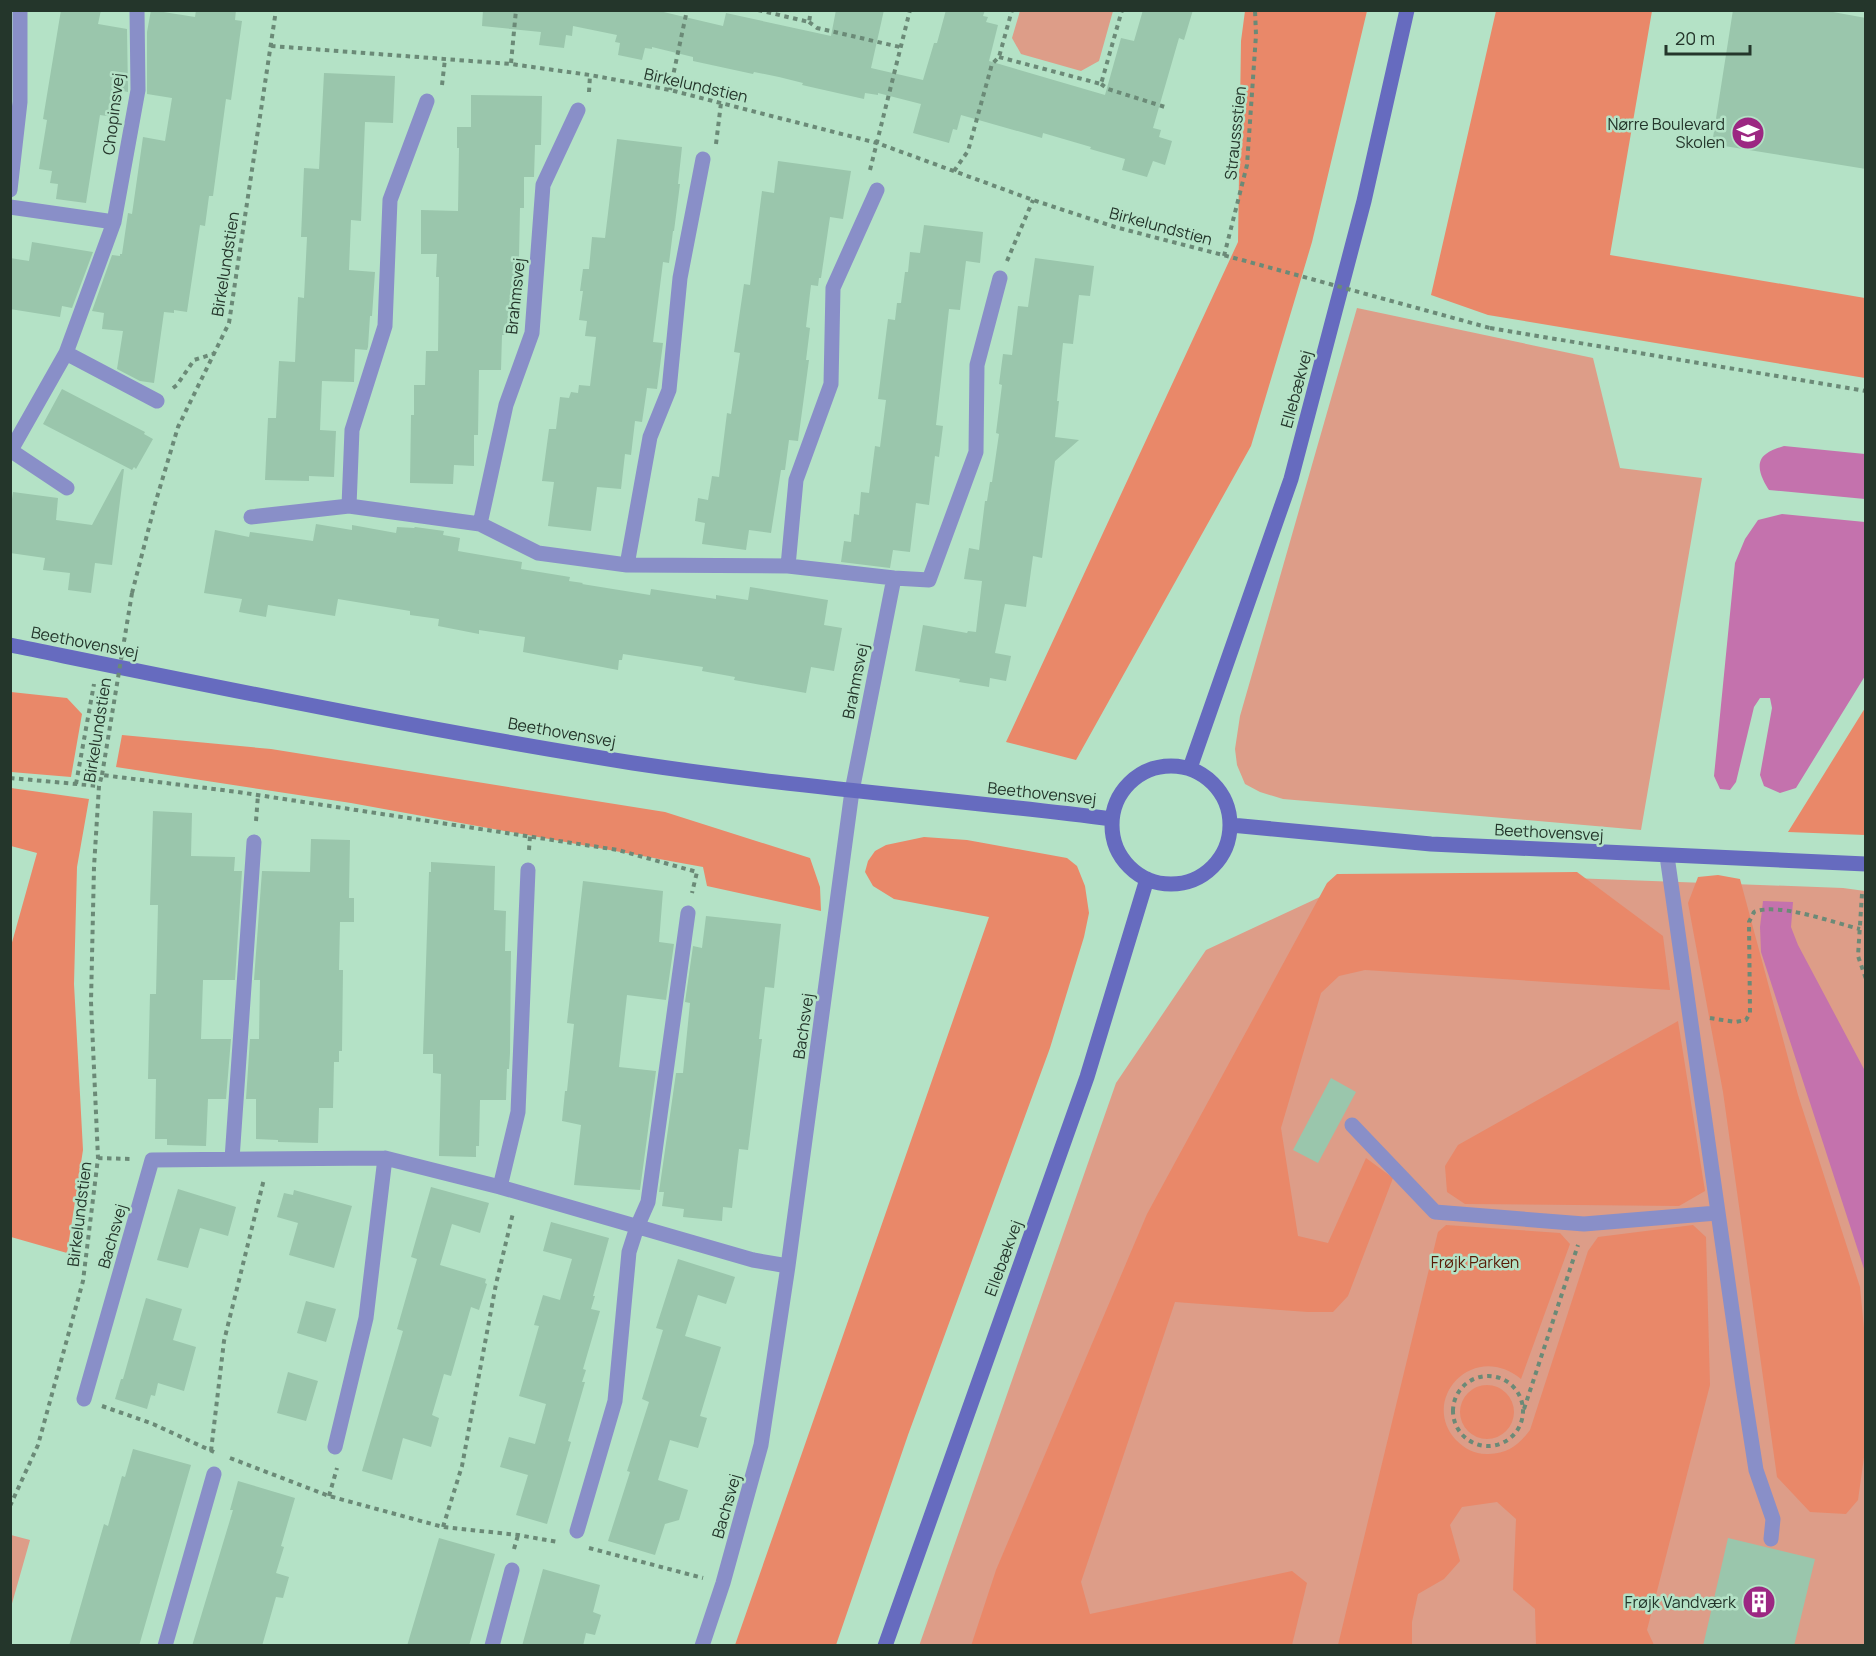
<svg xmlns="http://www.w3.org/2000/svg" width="1876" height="1656" font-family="Manrope,sans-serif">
<rect width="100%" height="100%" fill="#b4e2c6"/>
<path fill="#dd9d88" d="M1020,11H1113L1099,61L1081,71L1021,54L1012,38Z
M1357,308L1593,358L1620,468L1702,478L1641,830L1283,799L1260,792L1245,784L1237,765L1235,749L1240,716Z
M1490,875L1843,888L1865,891V1645L919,1646L1116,1083L1206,950L1333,891Z
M11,1535L30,1540L11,1607L10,1535Z"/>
<path fill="#e98869" d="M1245,11H1367L1312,242L1251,446L1076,760L1006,742L1238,242L1241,41Z
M1496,11H1652L1610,255L1865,298V378L1488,315L1431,295Z
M11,692L67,698L82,714L71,777L11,772Z
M1865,708V835L1788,832Z
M122,735L271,749L665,812L810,858L820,887L821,911L707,886L703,867L351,803L116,767Z
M11,788L89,799L77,867L74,984L83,1150L67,1253L11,1237V946L37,853L11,846Z
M924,837L967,840L1067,858L1077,866L1085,886L1089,913L1084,937L1050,1048L908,1435L836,1645H735L989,917L894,899L873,886L865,872L868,861L875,851L886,845Z
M1577,872L1663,936L1670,990L1365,970L1339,976L1321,993L1281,1128L1298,1236L1328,1243L1366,1158L1393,1178L1348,1296L1333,1312H1308L1175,1302L1081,1582L1090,1614L1292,1571L1307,1583L1292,1645L971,1646L996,1570L1147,1214L1327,883L1337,874Z
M1718,875L1740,879L1798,1095L1860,1287L1866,1349L1865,1450L1858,1500L1846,1514L1810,1512L1777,1477L1723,1092L1688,903L1698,877Z
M1678,1021L1705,1191L1679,1206L1465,1204L1447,1192L1445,1166L1458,1145Z
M1446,1225L1560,1233L1570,1244L1521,1379C1473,1340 1419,1400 1456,1440C1465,1449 1476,1455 1489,1454C1507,1454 1519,1445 1530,1430L1588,1251L1598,1237L1693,1225L1706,1237L1710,1385L1647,1630L1654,1645H1536L1535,1609L1513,1590L1516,1519L1497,1502L1462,1507L1450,1525L1460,1561L1444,1579L1418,1594L1412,1622V1645H1338L1438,1232Z
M1460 1412a27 27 0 1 1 54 0a27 27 0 1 1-54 0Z"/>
<path fill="#c472ad" d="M1784,446L1865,454V499L1769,490C1763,481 1753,463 1766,454C1771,450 1778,448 1784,446Z
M1782,514L1865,522V676L1796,788L1780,793L1764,786L1760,775L1772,708L1770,698H1760L1754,707L1736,782L1730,790L1720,789L1714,776L1735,563L1745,539L1758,520Z
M1763,901L1793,902L1791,927L1798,945L1865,1071V1272L1761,952L1760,927Z"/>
<path fill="#9ac6ac" d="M61,10H101L98,24L127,29L128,92L118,90L113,117L100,115L86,203L56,199L58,184L50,183L52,171L39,169L47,120L43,119Z
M151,10L195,17L196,10H236L235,20L242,21L231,100L226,99L213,196H209L205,226L200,225L187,312L174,310V313L164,312L154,383L140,381L117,369L123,331L102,329L104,313L92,311L112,255L120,256V254H122L128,213L132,214L143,137L165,141L172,98L147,94V32Z
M483,10H655L723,26L726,13L831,36L836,10H884L871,68L923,80L934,43H937L946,10H985L983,16L988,17L986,22L998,25L989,61L1105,95L1121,38L1134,41L1143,10H1193L1184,40L1179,38L1153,128L1161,130L1159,137L1172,141L1165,165L1153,161L1147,177L1122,170L1125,159L1090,149L1091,147L1043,133L1042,138L961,115L957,130L953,129L949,143L913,133L921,104L878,93V95L865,93L864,99L802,85L803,83L779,77L754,72L753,74L693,61V57L652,47V49L645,48L642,60L618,55L620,43L615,42L617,35L573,26L572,36L566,35L564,48L539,45L541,32L482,26Z
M1733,10H1822L1866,18V169L1712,144Z
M324,73L395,76L393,123L365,122L361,221L351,220L349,270L375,272L372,316H370L368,347L367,350L355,349L354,382L322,381L320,430L336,431L334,477L309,476V481L265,480L268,418H276L279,361L295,362L298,297L304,298L307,237H301L304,168L319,169Z
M471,95L542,96L541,145H535L534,177H524V208H520L518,304H509L508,335H502L501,370H479L478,435H474V466L454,465L453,484L410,483L411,415H414V385H425L426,351H438L439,277H436L437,254H421V210L458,211L459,148H457V127H471Z
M617,139L682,147L678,184H680L674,231H673L669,263L663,262L653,342L663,343L657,389L647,388L642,422L635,421L631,455L625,454L621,489L597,487L591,531L548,526L554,482L542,481L549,429H556L560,397L569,398L571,392L578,393L579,385L590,386L596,337L585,336L587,321L579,320L583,291H580L583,269H589L592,237L605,238Z
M778,161L851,171L843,219L830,217L821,278H819L818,286L811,285L806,327L810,328L806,360H809L798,441L789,440L785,470H781L771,533L749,530L746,550L702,544L705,523L695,521L698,498L708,500L712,476L719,477L727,413L731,414L740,353L734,352L744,284L750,285L762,191L774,193Z
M924,225L983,232L980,263L966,261L960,310L949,309L936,425L943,426L939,457L935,456L929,505L916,503L910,552L893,550L890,568L841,562L844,541L851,542L854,514L859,515L861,492L869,493L875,446L880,447L886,400L878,399L888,319L895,320L897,303H901L905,272H908L910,252L920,253Z
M32,242L93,252L72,308L62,306L60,317L10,309V258L29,261Z
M1035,258L1094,266L1090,296L1079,295L1073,344L1063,343L1057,401H1059L1055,437L1079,440L1055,461L1042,558L1033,556L1026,607L1005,604L995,653L1011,656L1006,681L990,678L989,687L959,682L960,679L915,671L923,625L967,633L968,631L976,632L982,581L964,579L969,548L979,550L985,501H987L990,482H992L999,434L996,433L1002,385L999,384L1003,354L1012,355L1018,306L1028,307Z
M62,389L145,432L144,434L153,439L136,469L134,467L132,470L43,424Z
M122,469H124L112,565L95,563L91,593L68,590L70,573L43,570L45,558L10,553V514L13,492L58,498L56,520L92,525Z
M316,524L352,530V525L396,533L397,527L414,528L415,527L444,531L443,535L460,538L458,551L522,562L521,569L570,577L569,581L583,583L582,584L650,595L651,589L716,599V595L748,600L750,587L828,600L824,625L842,628L834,671L811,667L806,693L734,680L735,677L702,671L703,667L623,654L622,660H619L618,670L523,652L525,637L479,630V634L438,626L439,619L410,615V611L338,599L335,616L268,605L266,617L239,612L242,599L204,593L215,530L249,537L250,532L313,541Z
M153,811L192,813L191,856L235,857L234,871H242L235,980H203L201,1039H231L226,1099H208L206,1146L167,1145V1139H155L156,1079H148L150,994H156L158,905H150Z
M311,839L350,840L349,898H354V922H340L339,970H343L342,1051H339V1062H334L333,1108H319L318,1143L278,1142V1140L256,1139V1099H246L250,1039H259L260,980H254L262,871L310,872Z
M431,862L495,866L494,910L506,911L505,951H511L510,1053L509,1069H507L506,1100H480L479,1146H476V1157L439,1156L441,1074L433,1073V1054H423L429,872H431Z
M583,881L663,891L659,942L674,944L666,1000L627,995L619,1067L656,1071L640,1190L574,1185L581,1125L562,1121L565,1091H567L574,1024L567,1023Z
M706,916L781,924L774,988L765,987L759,1039H762L748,1150L739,1149L732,1208L723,1207L722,1221L683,1217L684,1209L662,1206L664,1192H659L676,1073H683L690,1003L685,1002L693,946L702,948Z
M1331,1078L1356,1092L1318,1163L1293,1150Z
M431,1187L489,1203L480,1233L452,1224L440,1265L486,1279L485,1283L487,1284L479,1310L471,1307L451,1376L444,1374L432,1415L439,1418L431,1447L403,1438L392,1480L362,1471L403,1331L397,1329L417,1259L411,1257Z
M178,1189L236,1207L228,1236L200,1228L188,1268L157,1260Z
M294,1190L352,1206L334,1268L289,1255L298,1223L277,1217L284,1193L293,1195Z
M551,1222L609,1238L593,1296H595L591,1309L600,1311L583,1369L586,1370L582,1382H585L568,1441L571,1442L547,1524L516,1515L528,1475L500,1467L509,1437L535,1444L546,1404L519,1396L539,1326L534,1325L543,1295L560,1300L572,1259L543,1251Z
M678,1259L735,1277L726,1304L698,1295L685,1336L721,1347L700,1416L707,1418L698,1448L670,1440L658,1480L688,1490L679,1520L665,1524L655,1555L608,1541L630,1472L627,1471L649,1402L642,1399L663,1330L656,1328Z
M146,1298L182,1309L173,1340L196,1347L184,1391L158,1383L155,1396L151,1395L147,1409L115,1399L121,1379H123Z
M306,1301L336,1309L326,1342L297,1333Z
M288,1372L318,1381L306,1421L277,1413Z
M133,1449L191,1465L139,1646H69L104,1524L108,1526L122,1476L125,1477Z
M238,1481L295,1498L281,1546L284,1547L276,1573L289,1577L283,1598L276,1597L262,1646H192L233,1510H230Z
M439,1538L495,1554L469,1646H407Z
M1728,1538L1815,1559L1794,1646H1703Z
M543,1569L600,1585L593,1612L601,1615L595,1635L586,1633L583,1646H522Z"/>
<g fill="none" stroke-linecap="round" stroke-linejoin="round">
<path stroke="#6b8a77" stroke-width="4" stroke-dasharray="4.5 4.5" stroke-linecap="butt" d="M758,10L809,22L811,10
M809,22L817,28L900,47
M271,46L511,64L590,75L670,90L877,143L1033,200L1115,227L1242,260
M999,57L1101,84L1122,10
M511,63L516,10
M1101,84L1108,89L1165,107
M442,85L445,59
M670,90L687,10
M589,92L590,75
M716,144L721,103
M870,170L910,10
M954,171L968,151L992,64L999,57L1012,10
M1224,256L1247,165L1256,35L1255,10
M1007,261L1033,200
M1490,328L1866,391
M173,388L177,385L194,360L213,354
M132,593L155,504L178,427L229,323L276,10
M10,778L99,786
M76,784L94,684
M256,821L258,795
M529,850L530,836
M1862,894L1858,956L1866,979
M1710,1018L1735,1022L1746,1020L1750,1013L1749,922L1754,912C1779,902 1834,923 1860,929
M98,1158L130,1159
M1453 1411a35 35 0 1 1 70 0a35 35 0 1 1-70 0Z
M102,1406L153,1424L214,1452
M1524,1409L1578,1245
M211,1451L224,1341L264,1179
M230,1458L329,1496L443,1527L518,1535L558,1542
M329,1496L337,1468
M10,1506L38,1445L83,1281L98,1158L91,1002L94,867L99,786L102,775L238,792L618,850L697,872L692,893
M443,1527L462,1466L496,1284L513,1213
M589,1548L703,1578
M514,1549L518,1535"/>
<path stroke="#898fc8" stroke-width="15" d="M1667,856L1743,1387L1756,1470L1773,1519L1771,1539
M1352,1125L1435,1212L1584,1224L1717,1213"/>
<path stroke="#898fc8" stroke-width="15" d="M10,190L20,102V10
M10,207L114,222
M66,353L157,401
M10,450L67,488
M11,450L66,353L114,222L138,90L137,10
M349,506L352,430L385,326L390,200L427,101
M251,517L349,506L480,524L538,553L627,565L788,566L894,578L929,580L976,452L977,365L1000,278
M480,524L506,405L532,333L543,185L578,110
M627,565L650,437L669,390L680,278L703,159
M788,566L796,480L831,384L833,288L877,190
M232,1159L254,842
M500,1187L518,1112L528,870
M84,1399L152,1160L385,1158L500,1187L753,1260L788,1266
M335,1447L366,1318L385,1158
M577,1531L615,1401L629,1252L637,1227L648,1202L688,913
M165,1646L214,1474
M492,1646L512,1570
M702,1646L723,1583L761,1445L788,1266L852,791L894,578"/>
<path stroke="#666bbf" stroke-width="15" d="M10,645C217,687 424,730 633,763C792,787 953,799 1112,819
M1112 825a59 59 0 1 1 118 0a59 59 0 1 1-118 0Z
M1190,768L1291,479L1364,201L1407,10
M1231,825L1431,844L1866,864
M885,1646L1087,1077L1147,879"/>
<path stroke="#6b8a77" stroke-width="4" stroke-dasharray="4.5 4.5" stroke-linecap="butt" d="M1242,260L1490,328
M102,775L132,593"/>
</g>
<defs>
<g id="school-disc" transform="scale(1.725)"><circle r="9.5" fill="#9c2782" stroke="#b4e2c6"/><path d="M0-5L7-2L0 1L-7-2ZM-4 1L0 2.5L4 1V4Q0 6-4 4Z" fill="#fff"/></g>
<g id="building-disc" transform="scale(1.725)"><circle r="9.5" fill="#9c2782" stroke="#b4e2c6"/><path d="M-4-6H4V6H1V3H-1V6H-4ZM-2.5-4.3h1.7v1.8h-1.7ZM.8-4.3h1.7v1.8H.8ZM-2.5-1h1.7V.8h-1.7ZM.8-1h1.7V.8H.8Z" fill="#fff"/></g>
</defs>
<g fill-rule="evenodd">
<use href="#school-disc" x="1748" y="133"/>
<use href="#building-disc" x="1759" y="1602"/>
</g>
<g text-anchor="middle" stroke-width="5" stroke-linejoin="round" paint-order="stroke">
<g font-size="16" fill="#24362b" stroke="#b4e2c6">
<text transform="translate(696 85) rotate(13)" y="6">Birkelundstien</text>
<text transform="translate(113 114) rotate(-83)" y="6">Chopinsvej</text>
<text transform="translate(1235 133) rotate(-84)" y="6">Straussstien</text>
<text transform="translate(1161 226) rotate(15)" y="6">Birkelundstien</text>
<text transform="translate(225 264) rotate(-81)" y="6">Birkelundstien</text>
<text transform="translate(515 296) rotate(-84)" y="6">Brahmsvej</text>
<text transform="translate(1296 389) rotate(-75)" y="6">Ellebækvej</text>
<text transform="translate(85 642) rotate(11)" y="6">Beethovensvej</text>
<text transform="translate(855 681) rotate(-79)" y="6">Brahmsvej</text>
<text transform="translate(97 730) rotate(-81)" y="6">Birkelundstien</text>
<text transform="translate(562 732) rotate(10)" y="6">Beethovensvej</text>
<text transform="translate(1042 793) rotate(6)" y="6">Beethovensvej</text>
<text transform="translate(1549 832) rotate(3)" y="6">Beethovensvej</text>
<text transform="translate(803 1026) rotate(-82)" y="6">Bachsvej</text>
<text transform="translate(79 1214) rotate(-83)" y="6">Birkelundstien</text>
<text transform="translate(112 1236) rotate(-74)" y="6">Bachsvej</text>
<text transform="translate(1003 1258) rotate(-70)" y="6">Ellebækvej</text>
<text transform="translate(726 1506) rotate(-74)" y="6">Bachsvej</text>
</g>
<g font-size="16" fill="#24362b" stroke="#b4e2c6" text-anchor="end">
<text x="1725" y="130">Nørre Boulevard<tspan x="1725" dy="18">Skolen</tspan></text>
<text x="1736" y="1608">Frøjk Vandværk</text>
</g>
<g font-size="16" fill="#581b06" stroke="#b4e2c6">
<text x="1475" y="1268">Frøjk Parken</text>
</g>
</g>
<rect width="1876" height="1656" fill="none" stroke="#24362b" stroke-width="24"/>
<path d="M1666 45v9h84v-9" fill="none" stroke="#24362b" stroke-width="3"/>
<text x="1675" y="45" font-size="18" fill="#24362b" stroke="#b4e2c6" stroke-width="4.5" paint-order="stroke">20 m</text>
</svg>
